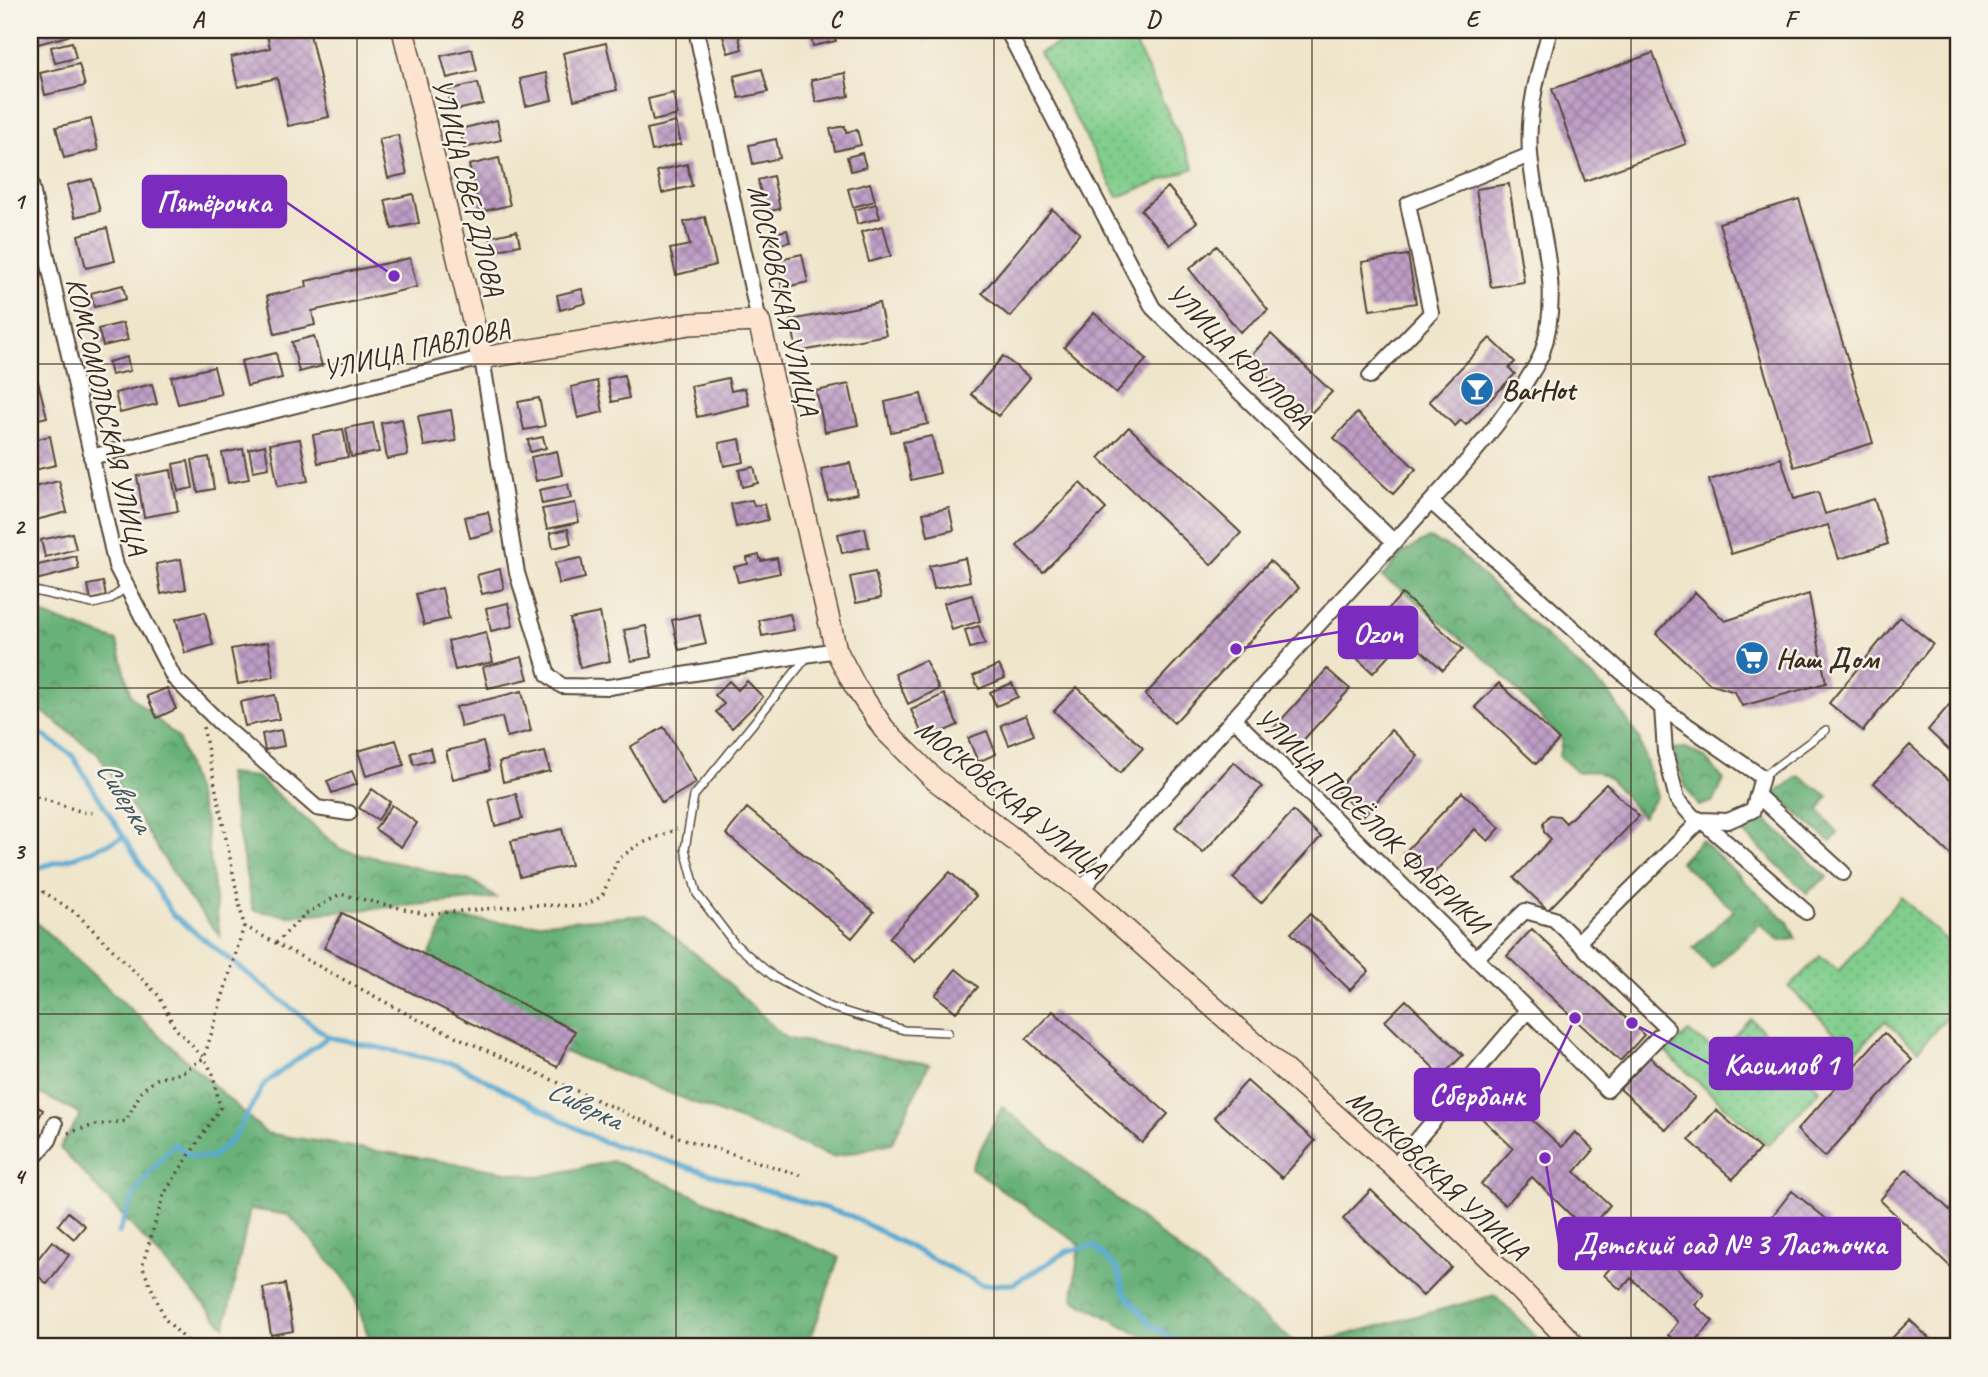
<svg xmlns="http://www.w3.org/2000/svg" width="1988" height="1377" font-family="Caveat,sans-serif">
<defs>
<pattern id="grass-dots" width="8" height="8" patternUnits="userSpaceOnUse" patternTransform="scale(1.75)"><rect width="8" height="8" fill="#81ce8d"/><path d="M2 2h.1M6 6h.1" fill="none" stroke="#70b179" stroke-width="1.8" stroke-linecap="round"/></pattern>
<pattern id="forest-crowns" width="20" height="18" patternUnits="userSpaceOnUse" patternTransform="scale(1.75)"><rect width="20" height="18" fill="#68b178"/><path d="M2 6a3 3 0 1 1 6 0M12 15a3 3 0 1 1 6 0" fill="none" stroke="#579062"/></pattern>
<pattern id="building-cross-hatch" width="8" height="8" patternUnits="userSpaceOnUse" patternTransform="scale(1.75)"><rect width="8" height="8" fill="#be9dc6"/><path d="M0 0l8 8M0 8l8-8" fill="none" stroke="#9c80a0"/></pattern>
</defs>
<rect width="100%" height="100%" fill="#f7f3e8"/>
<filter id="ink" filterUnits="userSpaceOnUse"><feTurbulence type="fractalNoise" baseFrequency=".0143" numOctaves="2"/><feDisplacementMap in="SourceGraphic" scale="14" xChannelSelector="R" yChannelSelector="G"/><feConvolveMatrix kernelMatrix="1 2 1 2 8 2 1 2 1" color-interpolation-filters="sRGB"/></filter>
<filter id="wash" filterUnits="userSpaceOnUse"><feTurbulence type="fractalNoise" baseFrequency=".00686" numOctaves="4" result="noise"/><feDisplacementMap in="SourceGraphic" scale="28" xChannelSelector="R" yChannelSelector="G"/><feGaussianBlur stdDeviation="1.57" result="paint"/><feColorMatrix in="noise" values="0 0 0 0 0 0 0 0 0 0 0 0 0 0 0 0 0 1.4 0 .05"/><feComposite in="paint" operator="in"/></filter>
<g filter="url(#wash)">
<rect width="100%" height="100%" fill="#efe5cb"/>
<path fill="url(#grass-dots)" stroke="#5e7c56" stroke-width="2" d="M1084,30H1129L1194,168L1118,197L1040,53Z
M1901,897L1958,952V1004L1918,1050L1885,1021L1855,1053L1789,987L1820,956L1839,971Z
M1751,1019L1820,1090L1768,1145L1665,1052L1689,1032L1719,1053Z"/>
<path fill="url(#forest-crowns)" stroke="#526e4b" stroke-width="2" d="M1429,538L1458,552L1538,630L1610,694L1639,739L1657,796L1642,817L1611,780L1596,771L1577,772L1559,756L1562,740L1497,669L1404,591L1382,577L1402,553Z
M30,610L117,641L131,696L178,738L205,821L220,936L188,897L99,755L30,702Z
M1686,748L1705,758L1724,780L1714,801L1699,806L1686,788L1673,749Z
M227,774L257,777L340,849L474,882L496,898L288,916L253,910Z
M1799,776L1828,796L1819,810L1838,834L1831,842L1774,794Z
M1765,819L1827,877L1807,893L1740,829Z
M1701,840L1788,922L1796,939L1780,941L1760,924L1712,969L1693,948L1734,910L1680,862Z
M646,915L712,967L785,1038L929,1064L892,1143L833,1157L493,1024L426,962L447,918L528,924Z
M30,917L266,1133L539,1177L613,1161L839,1257L808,1347H372L350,1284L289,1215L250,1209L225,1327L60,1148L81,1114L30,1089Z
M1002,1107L1300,1347L1495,1295L1546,1347H1162L1073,1299L1079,1244L971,1168Z"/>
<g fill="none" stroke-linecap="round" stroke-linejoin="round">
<path stroke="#56a9d1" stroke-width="5" d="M30,726L72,755L172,914L328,1037L456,1064L601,1141L851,1216L982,1285L1013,1284L1068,1251L1094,1246L1118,1270L1124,1292L1151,1325L1187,1347
M30,870L75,857L124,837
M119,1233C131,1194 147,1174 174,1144L190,1156L211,1158L233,1139L265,1083L328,1037"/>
</g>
<g id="blocks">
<path fill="url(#building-cross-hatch)" d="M31,30H67L68,36L34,45Z
M266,30H309L329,117L288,126L277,78L238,87L231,57L270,48Z
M721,30H745L738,33L742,49L728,53Z
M809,30H833L836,41L813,46Z
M917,30H944L923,41Z
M72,42L76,58L55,63L51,47Z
M606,43L617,90L574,100L563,53Z
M472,49L477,71L447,78L441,56Z
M1653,53L1686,144L1585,181L1552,89Z
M79,64L85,86L45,95L40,73Z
M762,69L768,92L739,98L734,76Z
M546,73L552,100L526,106L520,79Z
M845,73L849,96L816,102L811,80Z
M478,83L483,104L452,111L448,90Z
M673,93L678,115L653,121L648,99Z
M91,119L98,150L64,158L56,127Z
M497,120L501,140L464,148L460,129Z
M676,122L681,144L652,151L647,129Z
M845,126L846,132L857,130L861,145L835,151L830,129Z
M398,135L407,174L388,178L379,139Z
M776,139L780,158L753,164L749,145Z
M862,153L866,167L851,171L847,157Z
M499,158L510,205L480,212L469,165Z
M687,164L692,186L662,193L657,171Z
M773,176L780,209L765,212L758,180Z
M92,179L100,211L75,217L67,185Z
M870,183L875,201L853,207L848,189Z
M1509,184L1524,282L1491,287L1476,189Z
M1168,187L1197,222L1170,245L1141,210Z
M413,194L419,223L392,229L385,200Z
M1799,199L1873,443L1794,467L1719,223Z
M876,204L880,218L857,224L854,210Z
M1052,209L1080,233L1010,317L982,293Z
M705,217L716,265L676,275L670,249L690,245L684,222Z
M883,226L891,256L869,262L861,232Z
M107,228L115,261L86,268L78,235Z
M787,230L790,242L772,245L770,234Z
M517,231L520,245L494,251L490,237Z
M1217,246L1268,310L1240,332L1189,269Z
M802,254L808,282L782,288L776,260Z
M1408,255L1416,303L1370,310L1362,262Z
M410,258L417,287L312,311L315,325L275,334L267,296L307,287L306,281Z
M123,285L126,299L94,307L91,293Z
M582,289L586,303L560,310L557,295Z
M879,303L886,335L797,352L791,320Z
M1094,313L1147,359L1116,393L1064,347Z
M123,323L128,340L103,346L98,329Z
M1271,334L1332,392L1308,416L1248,359Z
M314,336L322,366L299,372L292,342Z
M1490,338L1515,362L1509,368L1515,374L1466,425L1461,420L1455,426L1429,401Z
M276,353L282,378L247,386L241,361Z
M1003,356L1030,378L998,416L971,394Z
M127,357L130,371L111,375L108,362Z
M214,367L221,394L178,404L171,377Z
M624,375L629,398L612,402L607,379Z
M728,378L731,391L745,388L749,405L697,417L691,386Z
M597,381L603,412L578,418L571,387Z
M38,382L47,417L30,421V384Z
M152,384L157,404L120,413L115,393Z
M849,384L858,425L825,432L816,391Z
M921,394L928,424L891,432L885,402Z
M539,398L545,426L524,430L518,402Z
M451,410L456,441L424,446L418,416Z
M1357,413L1416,469L1393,494L1334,438Z
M402,419L408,455L387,459L381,423Z
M373,423L379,452L351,457L346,428Z
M1129,427L1241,533L1211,565L1099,458Z
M343,429L348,457L318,463L313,435Z
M50,436L56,465L30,471V441Z
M932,436L940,473L911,480L903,442Z
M543,437L546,448L530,452L528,440Z
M300,439L308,481L278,486L270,444Z
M740,439L744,462L724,466L719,443Z
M265,445L269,468L253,471L249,449Z
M243,449L249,479L228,483L222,453Z
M557,451L562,475L536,481L531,457Z
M209,457L214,489L198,492L192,460Z
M1781,458L1794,499L1818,492L1825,514L1874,499L1888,544L1839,559L1828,525L1731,554L1709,480Z
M188,461L193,488L178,491L173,464Z
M850,463L857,494L828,500L821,469Z
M754,467L758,483L742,487L739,470Z
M171,470L178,511L144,517L137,476Z
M59,481L67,512L36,520L30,488Z
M1080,483L1106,509L1043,572L1017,546Z
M568,484L571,498L542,504L539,490Z
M752,500L754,506L764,504L768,520L736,527L731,504Z
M575,503L579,522L547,529L542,509Z
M949,508L954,530L928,536L923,513Z
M488,512L493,532L470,538L465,517Z
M865,528L869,547L842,553L838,534Z
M568,529L571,544L553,548L550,533Z
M72,533L76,549L45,557L41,540Z
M759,555L761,561L777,558L780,573L738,582L734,567L748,564L747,558Z
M76,556L79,569L32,581L30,567Z
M581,558L585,578L559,584L555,563Z
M965,558L970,581L934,589L929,566Z
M181,559L186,589L161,594L156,564Z
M1270,561L1299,588L1174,723L1145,695Z
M500,569L504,589L482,594L477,575Z
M875,572L881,598L856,603L850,577Z
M103,582L106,596L91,600L88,585Z
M442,588L449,619L424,625L416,594Z
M1695,592L1725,621L1809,594L1826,683L1742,706L1735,692L1710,684L1656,634Z
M1402,594L1463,649L1443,670L1406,637L1373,673L1349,651Z
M972,595L980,621L952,630L944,603Z
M508,603L513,626L491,631L486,608Z
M205,612L213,645L185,653L176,619Z
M600,613L610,661L580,668L570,619Z
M699,614L706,644L679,650L672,620Z
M790,614L794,630L762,636L759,620Z
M1900,617L1933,644L1863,731L1829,703Z
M646,626L652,657L631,661L624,630Z
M979,626L985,644L970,648L965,630Z
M486,632L493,662L455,670L448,641Z
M268,642L274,677L238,684L231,649Z
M522,657L528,679L488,688L483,667Z
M925,660L939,689L908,704L895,674Z
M999,665L1005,678L979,689L973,676Z
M1327,669L1350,689L1295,749L1273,729Z
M729,681L738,690L747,681L763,697L732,728L716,712L724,704L715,695Z
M1012,683L1018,697L996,706L990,692Z
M1499,683L1559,740L1536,764L1475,707Z
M1077,687L1143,748L1120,773L1054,711Z
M167,688L176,709L157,718L147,696Z
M522,691L531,731L507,737L502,717L461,727L456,707Z
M944,694L958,725L925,740L911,710Z
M275,695L279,719L245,726L240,702Z
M1955,698L1958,701V758L1928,730Z
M1026,715L1034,735L1009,745L1001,725Z
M664,727L696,783L662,803L630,747Z
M281,730L284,746L265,750L262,734Z
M1391,730L1418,756L1363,816L1336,790Z
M987,731L996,754L978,762L968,738Z
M396,740L404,765L366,776L358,751Z
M483,742L490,770L453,779L446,751Z
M1910,745L1958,788V862L1874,783Z
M430,748L433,760L414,765L411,753Z
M545,752L550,771L503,782L499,762Z
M1234,762L1262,787L1203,853L1175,827Z
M352,771L357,784L332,793L327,781Z
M1606,784L1639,816L1548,910L1514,878L1551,839L1544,832L1543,823L1550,815L1559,816L1566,823Z
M372,789L390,802L378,820L359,808Z
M1462,792L1500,828L1488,841L1475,829L1430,877L1404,853Z
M516,794L522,819L495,826L489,800Z
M392,805L417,823L401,847L375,829Z
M747,808L874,912L852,938L726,834Z
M1293,811L1321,837L1261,903L1233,878Z
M562,829L571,865L520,877L511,841Z
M950,872L976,896L915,962L889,938Z
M342,913L575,1031L557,1067L324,948Z
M1310,914L1369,971L1350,990L1291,933Z
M1532,929L1644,1035L1620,1061L1507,956Z
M956,969L978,987L956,1012L935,995Z
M1406,1000L1463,1055L1442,1076L1385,1021Z
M1053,1011L1168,1114L1142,1143L1026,1039Z
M1884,1033L1912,1060L1825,1157L1797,1130Z
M1650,1057L1695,1097L1666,1130L1620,1089Z
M1247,1081L1315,1141L1282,1178L1214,1117Z
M1490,1082L1562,1147L1575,1132L1594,1150L1575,1172L1610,1205L1587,1231L1532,1177L1505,1205L1481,1184L1513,1148L1468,1105Z
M30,1103L43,1110L30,1135Z
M1716,1110L1760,1149L1733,1179L1689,1140Z
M1907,1169L1958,1218V1274L1880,1200Z
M1371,1190L1451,1267L1423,1296L1343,1219Z
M1792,1191L1829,1221L1813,1241L1795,1226L1788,1234L1770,1219Z
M68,1212L85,1226L74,1239L58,1225Z
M52,1241L69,1255L47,1284L30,1269Z
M1634,1241L1647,1254L1654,1245L1704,1295L1695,1305L1713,1321L1691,1347H1682L1668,1335L1678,1322L1631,1278L1621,1290L1604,1275Z
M285,1284L293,1331L271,1335L263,1288Z
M1910,1320L1938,1347H1883Z"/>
</g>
</g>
<g filter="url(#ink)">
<use href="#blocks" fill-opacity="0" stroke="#564638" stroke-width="2"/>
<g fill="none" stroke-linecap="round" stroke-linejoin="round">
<g stroke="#564638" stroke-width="10">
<path id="lane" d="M30,590L93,604L109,600L127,587
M808,656L694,796L685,849L697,894L734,943L774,977L827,1006L904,1030L948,1032
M1762,777L1826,730"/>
</g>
<g stroke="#564638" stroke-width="18">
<path id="street" d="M696,30L759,321
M1007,30L1153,308L1394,542
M30,180L116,566L174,678L221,724L317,808L349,813
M1370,376L1431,313L1408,204L1530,155
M91,457L482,358L517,573L548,675L562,686L609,687L836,650
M1431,502L1662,708L1665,752L1677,799L1693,817L1701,820L1728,821L1753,810L1762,777L1662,708
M1233,718L1528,1010L1394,1167
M1757,795L1843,873
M1081,890C1180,778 1280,666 1382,555C1431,501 1485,447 1524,385C1530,374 1538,364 1542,353C1565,284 1536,223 1530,154C1527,110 1538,72 1550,30
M1578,942L1701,820L1806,912
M1477,957L1525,911L1554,919L1667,1028L1607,1090L1528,1010
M30,1162L49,1140L55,1124"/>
</g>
<g stroke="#564638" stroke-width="24">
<path id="secondary" d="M403,30L482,358L690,324L759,321L836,650L855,686L884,729L934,779L1081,890L1394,1167L1495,1264L1576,1347"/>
</g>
<path stroke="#564638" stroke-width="3.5" stroke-dasharray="2 5" stroke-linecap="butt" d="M30,795L83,812L97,813
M30,899L44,892L77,914L159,996L175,1028L204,1058L213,1074L220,1108L164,1194L142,1266L165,1319L193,1347
M244,926L415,1018L681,1138L803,1176
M276,943L304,915L340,894L425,914L532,905L584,906L602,896L618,859L638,845L677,829
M68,1133L95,1125L126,1121L142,1090L157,1079L181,1073L204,1058L244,926L203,727"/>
<use href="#lane" stroke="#fff" stroke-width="7"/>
<use href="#street" stroke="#fff" stroke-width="14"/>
<use href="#secondary" stroke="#fde4d1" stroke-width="21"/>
</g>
</g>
<path fill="none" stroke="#3b2a1e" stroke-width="2" stroke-opacity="0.55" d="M357,30V1347M676,30V1347M994,30V1347M1312,30V1347M1631,30V1347M30,364H1958M30,688H1958M30,1014H1958"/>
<defs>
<g id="bar-disc" transform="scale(1.75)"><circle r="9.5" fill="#1f6fb2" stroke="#f7f3e8"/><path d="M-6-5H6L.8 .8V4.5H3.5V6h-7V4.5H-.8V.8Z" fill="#fff"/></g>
<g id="supermarket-disc" transform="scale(1.75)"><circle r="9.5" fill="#1f6fb2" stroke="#f7f3e8"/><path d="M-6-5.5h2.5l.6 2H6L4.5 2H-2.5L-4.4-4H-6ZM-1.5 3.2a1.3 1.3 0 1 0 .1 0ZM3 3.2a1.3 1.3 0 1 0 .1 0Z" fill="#fff"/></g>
</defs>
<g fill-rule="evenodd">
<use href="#bar-disc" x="1477" y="389"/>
<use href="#supermarket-disc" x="1752" y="658"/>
</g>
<g text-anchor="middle" stroke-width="5" stroke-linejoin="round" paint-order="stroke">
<g font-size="28" fill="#3b2a1e" stroke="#f7f3e8">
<text transform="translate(469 187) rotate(76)" y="10">УЛИЦА СВЕРДЛОВА</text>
<text transform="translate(784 300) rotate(77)" y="10">МОСКОВСКАЯ УЛИЦА</text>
<text transform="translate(416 348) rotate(-13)" y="10">УЛИЦА ПАВЛОВА</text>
<text transform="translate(1240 355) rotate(45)" y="10">УЛИЦА КРЫЛОВА</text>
<text transform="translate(108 416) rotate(77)" y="10">КОМСОМОЛЬСКАЯ УЛИЦА</text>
<text transform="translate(1011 798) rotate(39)" y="10">МОСКОВСКАЯ УЛИЦА</text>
<text transform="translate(1372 820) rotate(44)" y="10">УЛИЦА ПОСЁЛОК ФАБРИКИ</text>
<text transform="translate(1438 1174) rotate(43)" y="10">МОСКОВСКАЯ УЛИЦА</text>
</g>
<g font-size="28" font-weight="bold" fill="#3b2a1e" stroke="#f7f3e8" text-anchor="start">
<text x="1502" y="399">BarHot</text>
<text x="1776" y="668">Наш Дом</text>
</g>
<g font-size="30" font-style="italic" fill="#44565d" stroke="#f7f3e8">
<text transform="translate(125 796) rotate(58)" y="10">Сиверка</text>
<text transform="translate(585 1104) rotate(26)" y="10">Сиверка</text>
</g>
</g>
<path fill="none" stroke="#7b2cbf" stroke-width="2.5" d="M394 276L286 202M1236 649L1339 632M1632 1023L1710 1064M1575 1018L1539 1094M1545 1158L1559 1243"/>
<g fill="#7b2cbf" stroke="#f7f3e8" stroke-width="2.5">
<circle cx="394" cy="276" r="7"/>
<circle cx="1236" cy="649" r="7"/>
<circle cx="1632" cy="1023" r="7"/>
<circle cx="1575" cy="1018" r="7"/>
<circle cx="1545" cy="1158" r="7"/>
</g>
<g fill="#7b2cbf" stroke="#7b2cbf" stroke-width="2.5">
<rect x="143" y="176" width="143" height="51" rx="7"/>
<rect x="1339" y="607" width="78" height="51" rx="7"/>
<rect x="1710" y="1038" width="142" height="51" rx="7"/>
<rect x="1415" y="1069" width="124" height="51" rx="7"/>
<rect x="1559" y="1218" width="341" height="51" rx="7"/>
</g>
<g font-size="30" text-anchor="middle" font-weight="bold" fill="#fff">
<text x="214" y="212">Пятёрочка</text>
<text x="1378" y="643">Ozon</text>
<text x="1781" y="1074">Касимов 1</text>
<text x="1477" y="1105">Сбербанк</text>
<text x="1730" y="1254">Детский сад № 3 Ласточка</text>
</g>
<rect width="1988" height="1377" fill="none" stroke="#f7f3e8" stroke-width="77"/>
<rect x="38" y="38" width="1912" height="1300" fill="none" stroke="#3b2a1e" stroke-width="2.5"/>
<g font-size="23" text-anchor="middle" font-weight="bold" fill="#3b2a1e">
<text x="198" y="27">A</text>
<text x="516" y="27">B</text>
<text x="835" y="27">C</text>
<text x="1153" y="27">D</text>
<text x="1472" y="27">E</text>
<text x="1790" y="27">F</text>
<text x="19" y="209">1</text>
<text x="19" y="534">2</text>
<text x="19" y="859">3</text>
<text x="19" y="1184">4</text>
</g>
</svg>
